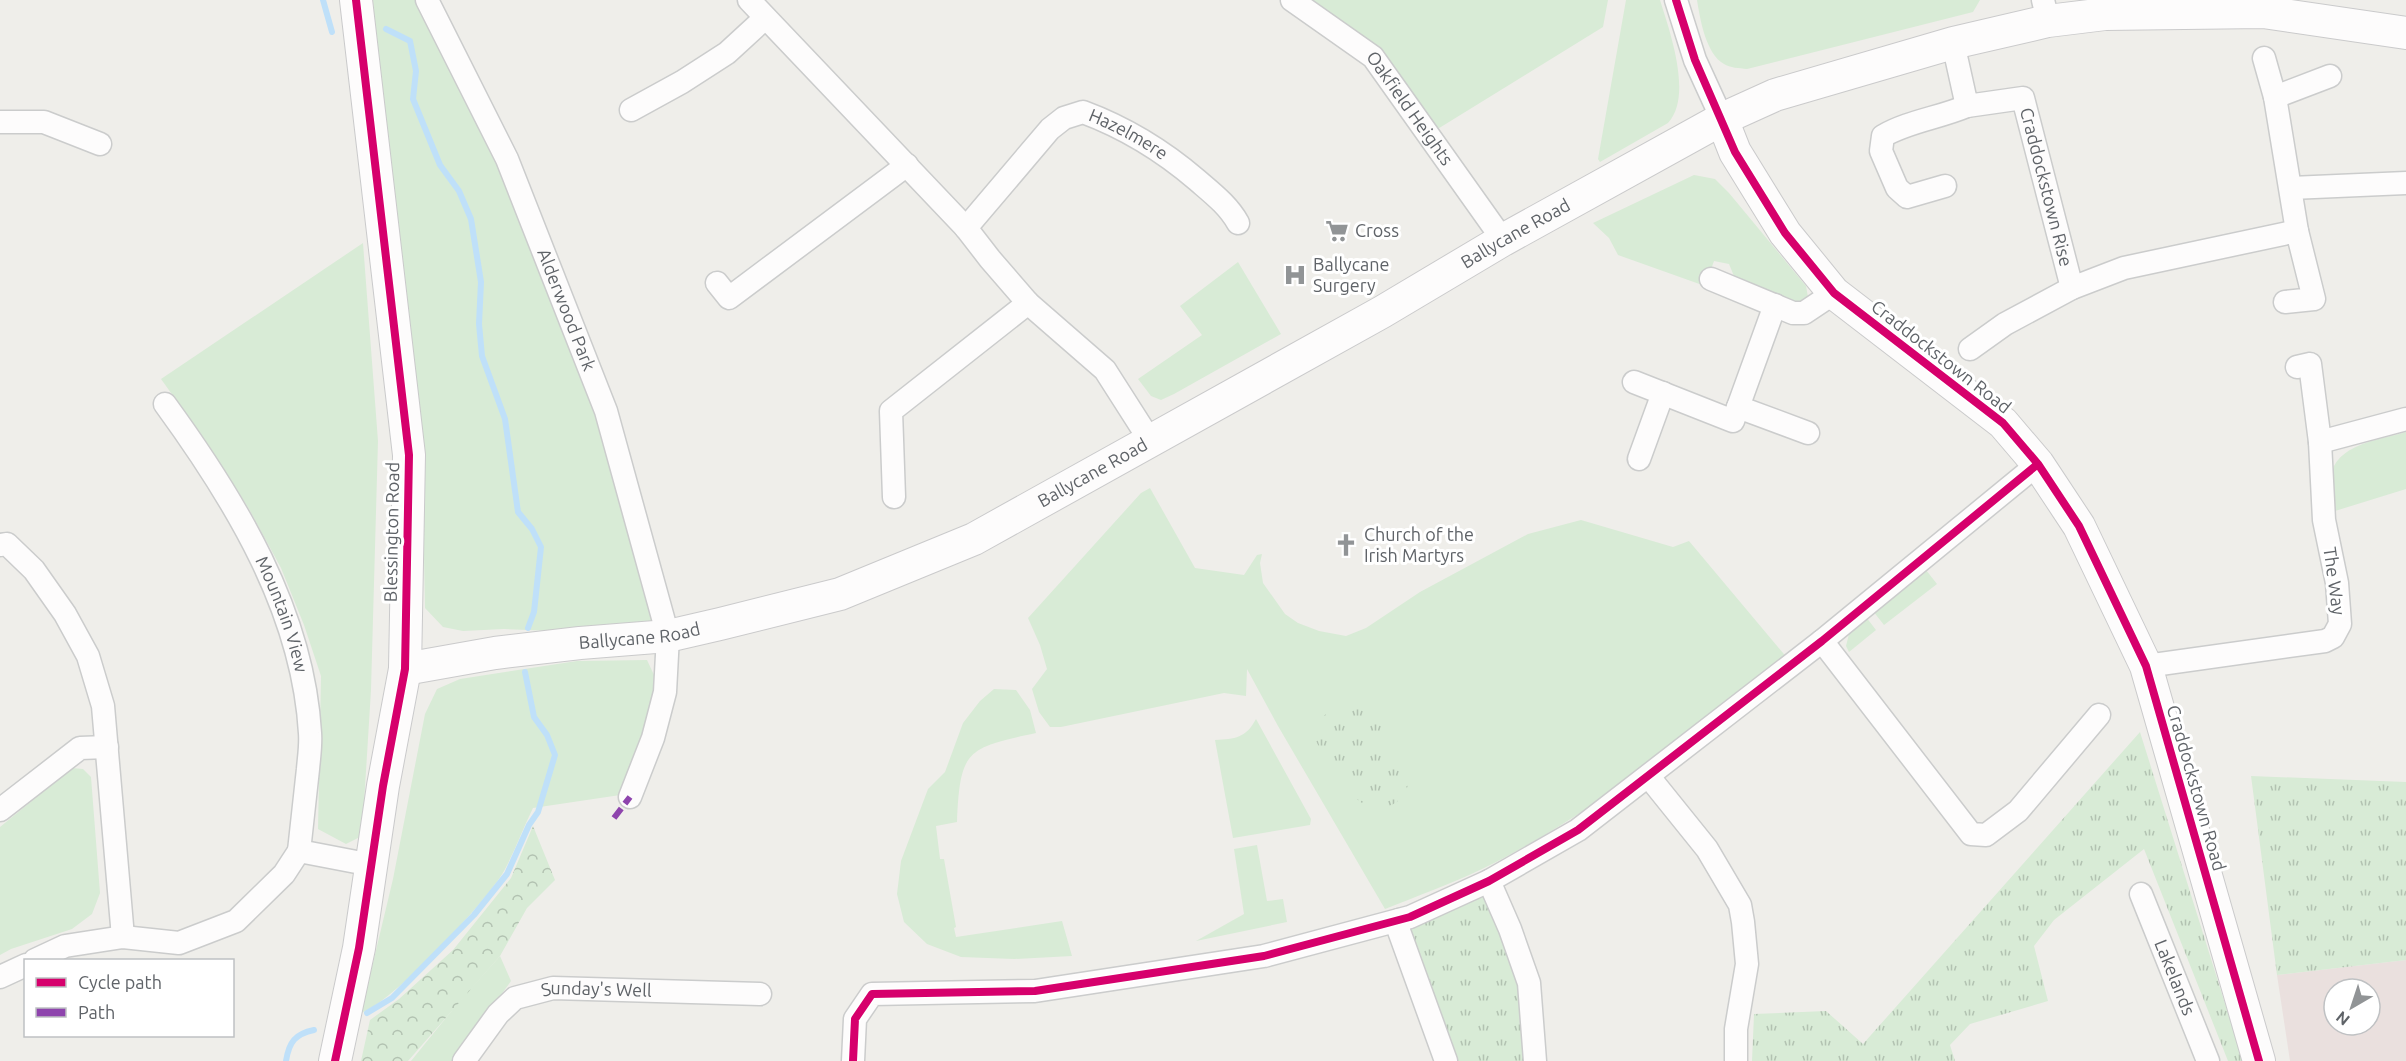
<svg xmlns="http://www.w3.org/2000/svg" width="2406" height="1061" font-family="Ubuntu,sans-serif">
<defs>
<pattern id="forest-crowns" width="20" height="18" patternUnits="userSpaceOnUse" patternTransform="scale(1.5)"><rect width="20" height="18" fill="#d8ebd6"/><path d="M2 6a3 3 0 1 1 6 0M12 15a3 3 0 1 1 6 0" fill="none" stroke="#b2c2b1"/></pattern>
<pattern id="park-tufts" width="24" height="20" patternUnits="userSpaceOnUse" patternTransform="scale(1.5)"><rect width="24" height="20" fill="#d8ebd6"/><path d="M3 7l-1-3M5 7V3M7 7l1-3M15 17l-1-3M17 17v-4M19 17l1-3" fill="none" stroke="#b2c2b1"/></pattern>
</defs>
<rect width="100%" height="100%" fill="#efeeea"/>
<path fill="#eae0de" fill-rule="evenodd" d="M2406,960V1061H2290L2277,975ZM2334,989H2370V1025H2334Z"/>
<path fill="#d8ebd6" d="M373,0H422L503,162L602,413L655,625L580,632L504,629L463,631L443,627L425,608L422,451L381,109Z
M1311,0H1608L1603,27L1436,130Z
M1626,0H1660C1670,32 1693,96 1668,123L1600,162L1598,159Z
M1697,0H1980L1973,12L1747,69C1739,68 1730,68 1724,64C1706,54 1700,19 1697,0Z
M1694,175L1715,179L1729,193L1806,286L1808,297L1801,303L1791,304L1736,281L1729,264L1714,261L1705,286L1618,255L1609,238L1593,223Z
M363,243L378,441L371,690L362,836L346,844L318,829L321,676L304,625L281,568L249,509L209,446L161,379Z
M1238,262L1281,334L1174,394L1161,400L1151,396L1138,379L1202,335L1180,306Z
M2406,432V489L2335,511C2334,501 2330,488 2331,478C2334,444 2380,440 2406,432Z
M1150,488L1195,568L1244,575L1257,555L1262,554L1260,563L1263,583L1285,614L1298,623L1319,631L1346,636L1366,628L1420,592L1528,534L1581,520L1673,547L1689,541L1788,659C1690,734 1594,814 1482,869C1451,884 1417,896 1385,909L1278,726L1247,669L1246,696L1224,693L1061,727H1050L1039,712L1032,689L1047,669L1040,645L1028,618L1141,493Z
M1926,570L1937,584L1884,625L1873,611Z
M1866,617L1876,630L1849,652L1846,646L1850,630Z
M647,660L662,692L627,794L533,808C523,828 515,851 504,871C487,901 392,1003 361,1013L393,879L425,714L437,689L460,679L577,661Z
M994,689L1016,690L1030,710L1036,733C967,748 960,749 957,822L936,826L940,859H944L956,927L954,928L956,937L1062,921L1072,956L1014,959L961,957L927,944L904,922L897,894L901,861L928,789L945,772L963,723L980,701Z
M1256,719L1311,819L1310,825L1233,838L1215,740C1235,739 1246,738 1256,719Z
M72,768L83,769L91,777L100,893L92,914L72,929L11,949L0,955V827Z
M1257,845L1267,901L1283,899L1287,922L1196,941L1244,914L1234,849Z
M500,956L511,981L453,1061H411L458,1003Z"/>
<path fill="url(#forest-crowns)" d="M533,826L555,880L527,908L500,956L408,1061H361L370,1020L399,999L453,950L511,878Z"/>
<path fill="url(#park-tufts)" d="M1356,704C1373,714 1387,722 1382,744L1391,748L1407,762C1408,769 1410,778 1408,785C1401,812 1366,815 1352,793C1348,787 1348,777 1346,770C1325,759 1297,732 1329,712C1336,708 1348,707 1356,704Z
M2140,732L2243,1061H2228L2144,849L2054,920L2034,946L2048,1001L1970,1024L1950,1045L1955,1061H1752L1754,1014L1826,1011L1863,1044Z
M2251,776L2406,782V960L2277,975Z
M1486,894L1521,983L1527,1061H1456L1408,928Z"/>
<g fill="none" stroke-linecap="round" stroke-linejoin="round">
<path stroke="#bfe0f9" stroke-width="6" d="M323,0L332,32
M386,29L410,41L416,71L413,99L440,165L459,191L471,219L481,282L479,324L482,356L505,419L518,512L532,529L541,547L534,612L528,628
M367,1013L392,998L474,915L507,874L529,825L538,812L555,755L547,735L534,717L525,672
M286,1061C289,1042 295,1034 314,1030"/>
<g stroke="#cbcccc" stroke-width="25">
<g id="street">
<path id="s1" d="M427,0L507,159L606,411L668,636L665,692L653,738L630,797"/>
<path d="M749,0L966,228L990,259L1028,303L1105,370L1151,442"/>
<path id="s2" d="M1292,0L1373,57L1503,240"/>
<path d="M1676,0L1695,60L1722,119"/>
<path d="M2043,0L2048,21"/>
<path id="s3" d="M1953,43L1967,106L2023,98L2072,288"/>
<path d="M2264,58L2275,97L2297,231"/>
<path d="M2275,97L2330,76"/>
<path d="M631,110L682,82L727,53L765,18"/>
<path d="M0,122H44L100,144"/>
<path d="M1945,186L1907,197L1897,188L1881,151L1883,136C1909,121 1939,118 1967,106"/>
<path d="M2291,188L2406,183"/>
<path id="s4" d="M966,228L1050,129L1064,118L1083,112C1126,128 1162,150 1197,180C1212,193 1228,205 1238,223"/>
<path d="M1711,279L1793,313H1804L1834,293"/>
<path d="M717,283L729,298L907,165"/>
<path d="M1970,349L2005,324L2072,288L2124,268L2297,231L2314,299L2285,302"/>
<path d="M1634,382L1733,421L1775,305"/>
<path id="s5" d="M165,404C235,500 303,611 310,733C311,745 309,757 308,769C305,796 302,824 299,851"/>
<path d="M1738,407L1808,433"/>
<path d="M2320,442L2406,419"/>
<path d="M1639,459L1663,393"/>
<path d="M894,497L891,411L1028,303"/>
<path d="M0,545L7,544L34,570L65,614L88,656L103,706L123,937"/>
<path d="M1822,641L1971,834L1986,835L2018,811L2099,715"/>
<path d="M2146,666L2325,641L2333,637L2340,624L2337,583L2324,520L2320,442L2310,364L2297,367"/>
<path d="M1649,777L1707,849L1740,905L1743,922L1747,964L1736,1029V1061"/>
<path d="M0,810L80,748L107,747"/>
<path d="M1489,881L1510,929L1529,983L1535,1061"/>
<path id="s6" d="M2141,894L2208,1061"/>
<path d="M1399,920V931L1446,1061"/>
<path d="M35,960L65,946L123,937L179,943L236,921L284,874L299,851L372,865"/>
<path d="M0,977L26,965"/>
<path id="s7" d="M464,1061L498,1014L515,998L553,988L760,994"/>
<path d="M853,1061L855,1019L872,994L1035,991L1264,956L1410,917L1489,881L1578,830L1822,641L2038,464"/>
</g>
</g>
<g stroke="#cacacb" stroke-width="34">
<g id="secondary">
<path d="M1722,119L1735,152L1785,233L1834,293L2003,423L2038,464L2079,526L2146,666L2259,1061"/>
<path id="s8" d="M405,669L495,653L580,643L668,636L720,624L840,594L974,539L1382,312L1503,240L1722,119L1775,95L1953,43L2048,21L2105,14L2263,12L2406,33"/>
<path d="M335,1061L359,948L383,786L405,669L409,455L356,0"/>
</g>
</g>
<use href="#street" stroke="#fdfcfc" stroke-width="22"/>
<use href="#secondary" stroke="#fdfcfc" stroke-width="32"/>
<path stroke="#8e44ad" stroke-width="6" stroke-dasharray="12 6" stroke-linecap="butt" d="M614,818L630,797"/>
<g stroke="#fff" stroke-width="11">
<path id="cycleway" d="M1676,0L1695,60L1735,152L1785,233L1834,293L2003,423L2038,464L2079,526L2146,666L2259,1061
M335,1061L359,948L383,786L405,669L409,455L356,0
M853,1061L855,1019L872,994L1035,991L1264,956L1410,917L1489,881L1578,830L1822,641L2038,464"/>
</g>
<use href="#cycleway" stroke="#d6006c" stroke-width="8"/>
</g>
<defs>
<g id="supermarket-bare" transform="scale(1.8)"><path d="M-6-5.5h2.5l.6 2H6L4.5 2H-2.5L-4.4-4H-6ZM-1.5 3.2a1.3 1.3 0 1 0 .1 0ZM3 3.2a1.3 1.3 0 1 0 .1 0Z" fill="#919496" stroke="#fff" stroke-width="2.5" paint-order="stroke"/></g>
<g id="hospital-bare" transform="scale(1.8)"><path d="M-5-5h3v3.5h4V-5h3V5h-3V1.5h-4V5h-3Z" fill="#919496" stroke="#fff" stroke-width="2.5" paint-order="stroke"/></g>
<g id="church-bare" transform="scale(1.8)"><path d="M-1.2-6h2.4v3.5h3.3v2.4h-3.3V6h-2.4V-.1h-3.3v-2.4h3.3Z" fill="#919496" stroke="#fff" stroke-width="2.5" paint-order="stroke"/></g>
</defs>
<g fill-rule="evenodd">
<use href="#supermarket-bare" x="1337" y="231"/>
<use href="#hospital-bare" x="1295" y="275"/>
<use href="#church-bare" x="1346" y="545"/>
</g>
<g text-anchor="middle" stroke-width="6" stroke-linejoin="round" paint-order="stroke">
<g font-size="18" fill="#5f6368" stroke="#fff">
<text dy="6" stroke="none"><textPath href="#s2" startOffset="162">Oakfield Heights</textPath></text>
<text dy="6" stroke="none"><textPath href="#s4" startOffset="218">Hazelmere</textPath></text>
<text dy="6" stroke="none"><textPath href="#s3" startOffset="213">Craddockstown Rise</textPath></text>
<text dy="6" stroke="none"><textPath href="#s8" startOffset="1209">Ballycane Road</textPath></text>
<text dy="6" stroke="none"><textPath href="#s1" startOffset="340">Alderwood Park</textPath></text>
<text transform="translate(1941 357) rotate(38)" y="6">Craddockstown Road</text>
<text dy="6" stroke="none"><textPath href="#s8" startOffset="723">Ballycane Road</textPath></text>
<text transform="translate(392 532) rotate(-89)" y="6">Blessington Road</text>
<text transform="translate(2334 581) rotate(82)" y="6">The Way</text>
<text dy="6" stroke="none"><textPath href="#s5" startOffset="242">Mountain View</textPath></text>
<text dy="6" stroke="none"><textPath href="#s8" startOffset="237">Ballycane Road</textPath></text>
<text transform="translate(2196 788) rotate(74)" y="6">Craddockstown Road</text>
<text dy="6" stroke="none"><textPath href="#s6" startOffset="90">Lakelands</textPath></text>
<text dy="6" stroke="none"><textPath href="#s7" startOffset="164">Sunday's Well</textPath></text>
</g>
<g font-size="18" fill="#5f6368" stroke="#fff" text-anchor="start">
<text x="1355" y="237">Cross</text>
<text x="1313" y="271">Ballycane<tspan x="1313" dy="21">Surgery</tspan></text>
<text x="1364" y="541">Church of the<tspan x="1364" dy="21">Irish Martyrs</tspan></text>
</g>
</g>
<rect x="24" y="959" width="210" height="78" fill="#ffffff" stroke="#bfc1c3" stroke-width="1.5"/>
<rect x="36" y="978" width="30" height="9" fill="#d6006c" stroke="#bfc1c3" stroke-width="1.5"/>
<text x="78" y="989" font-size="18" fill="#5f6368">Cycle path</text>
<rect x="36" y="1008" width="30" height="9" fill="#8e44ad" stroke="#bfc1c3" stroke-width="1.5"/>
<text x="78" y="1019" font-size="18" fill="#5f6368">Path</text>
<g transform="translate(2352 1007) rotate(219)"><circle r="28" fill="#ffffff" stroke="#bfc1c3" stroke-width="1.5"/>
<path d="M0-4.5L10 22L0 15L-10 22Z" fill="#919496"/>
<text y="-9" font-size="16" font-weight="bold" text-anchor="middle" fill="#5f6368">N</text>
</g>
</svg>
